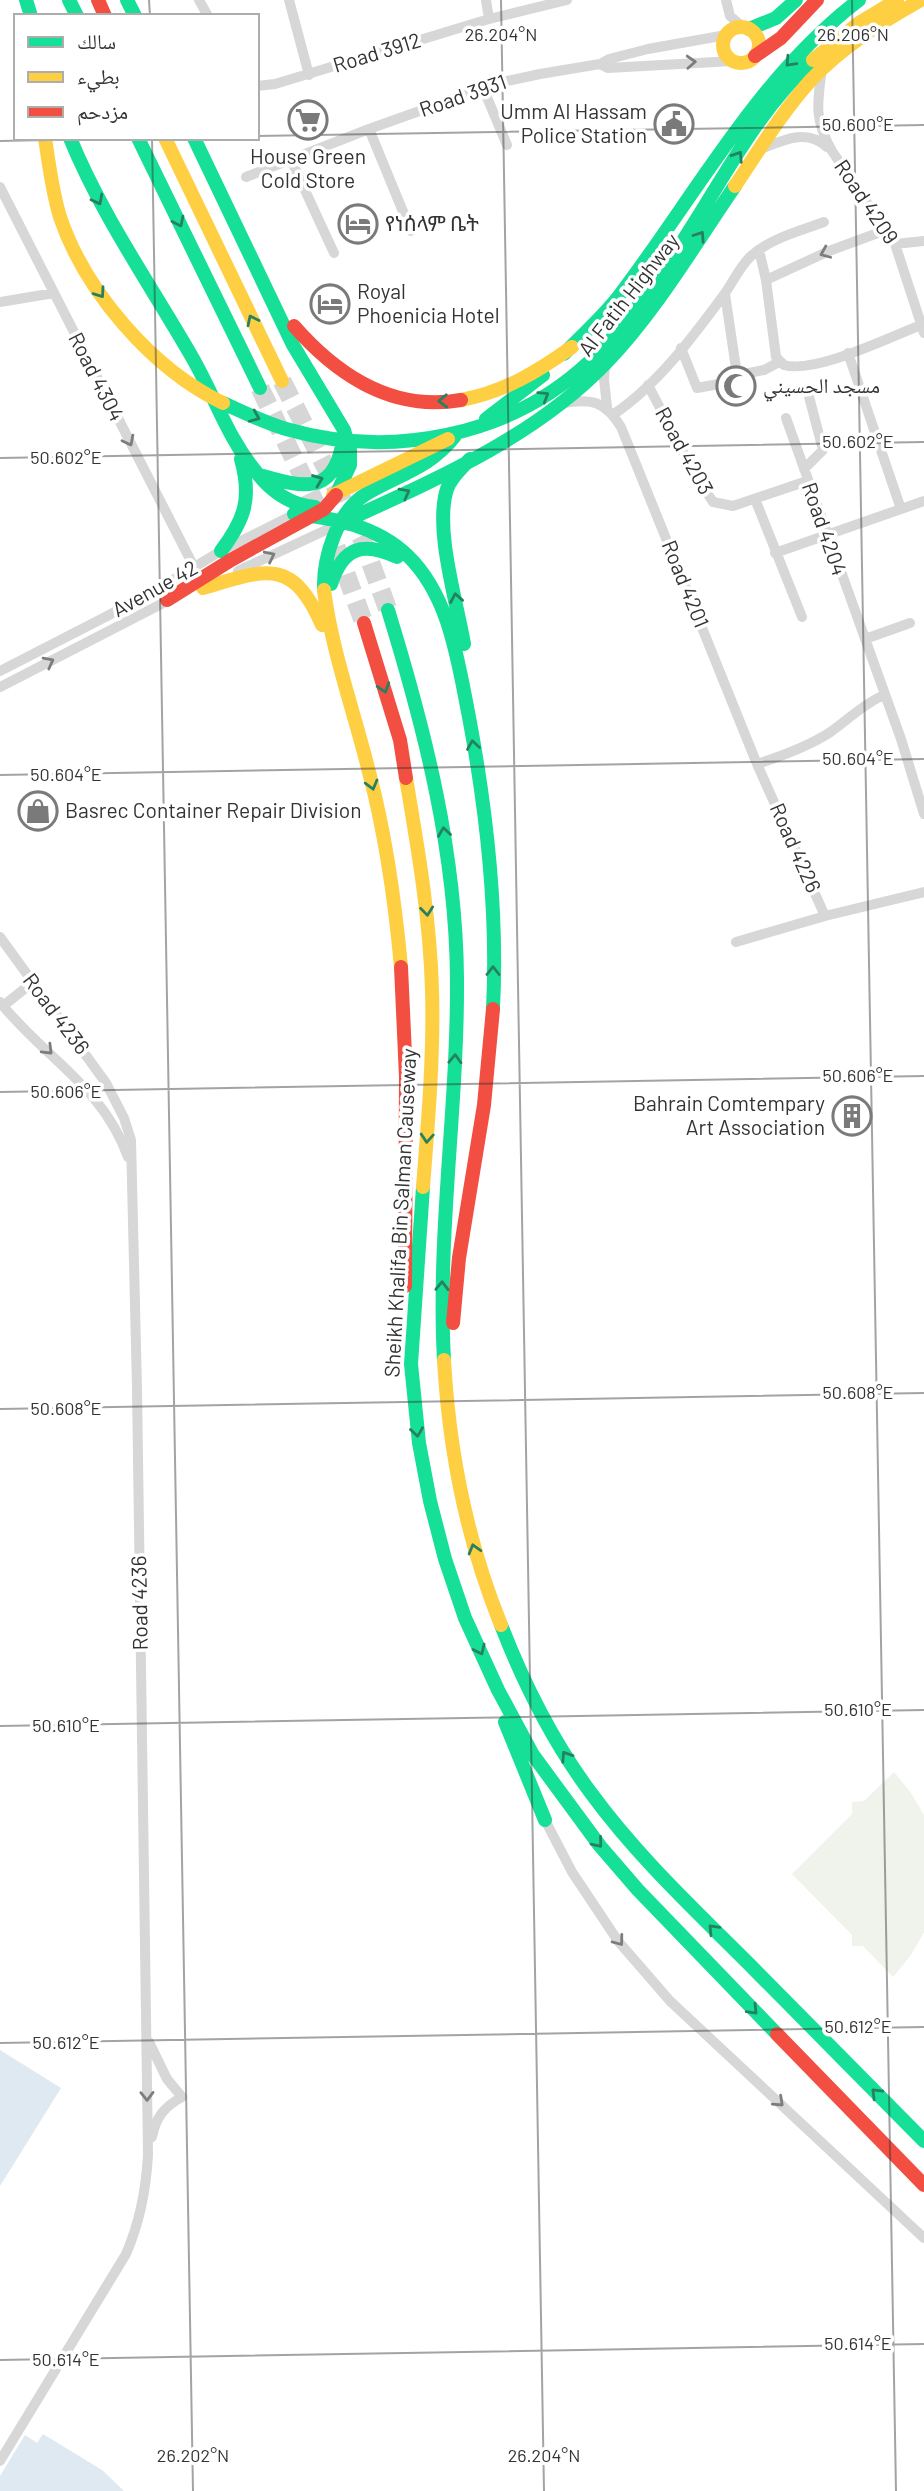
<svg xmlns="http://www.w3.org/2000/svg" width="924" height="2491" font-family="Barlow,'Noto Naskh Arabic','Noto Sans Ethiopic',sans-serif">
<rect width="100%" height="100%" fill="#fff"/>
<path fill="#eff3ec" d="M894,1772L911,1793L924,1815V1932L911,1955L893,1977L863,1946H852V1935L792,1874L852,1814V1802L864,1801Z"/>
<path fill="#dfe9f2" d="M0,2050L61,2088L0,2186Z
M43,2434L102,2470L124,2491H0V2476L25,2435L37,2443Z"/>
<g fill="none" stroke-linecap="round" stroke-linejoin="round">
<path stroke="#d6d6d6" stroke-width="19" stroke-dasharray="19 10" stroke-linecap="butt" d="M282,381L362,539L388,610
M260,388L323,519
M336,547L364,623"/>
<path stroke="#d7d7d7" stroke-width="10" d="M199,0L208,16
M289,0L309,75
M486,0L489,19
M726,0L730,16L743,27
M600,64L608,68L733,61
M822,69C817,104 814,119 832,151L895,244L924,333
M257,86L275,84L489,19L567,0
M483,88L507,145
M369,129L411,231
M761,149C783,140 807,128 827,147
M291,160L334,253
M246,177L369,129L498,83L540,74L600,64L609,59L648,49L726,35
M0,187L194,567
M895,244L924,241
M759,250L766,280L776,357L784,365C815,374 890,337 921,325
M766,280L829,251L886,230
M725,294L737,375
M0,302L54,293
M681,348L697,388L724,383L730,377L764,370L779,362
M848,353L901,509
M605,365L604,379L607,407
M648,385L694,473L713,502L733,506L807,481
M564,403C592,398 606,402 621,427L757,764L825,916
M614,414C657,385 692,338 723,296C733,283 739,267 751,256C771,238 800,231 824,222
M786,418L901,739L924,814
M804,469L823,450L807,389
M755,499L802,617
M775,553L924,501
M238,571L341,523
M865,639L910,623
M0,671L146,596L221,551L297,513
M0,687L171,599
M757,764C782,756 807,747 829,733C848,720 863,704 884,695
M0,937L106,1083L124,1118L131,1140L137,1388L148,2155C146,2191 140,2222 126,2254L0,2461
M736,942L825,916L924,892
M0,1002C44,1058 102,1085 128,1157
M3,1006L33,982
M545,1820L572,1872L618,1941L670,2001L924,2238
M149,2042L167,2079L182,2097C164,2107 156,2117 152,2137"/>
<path stroke="#16e098" stroke-width="14" d="M26,0L31,16
M69,0L77,16
M127,0L135,16
M749,29L776,18L796,0
M70,138C102,216 150,284 192,357C214,395 228,439 257,473C272,492 291,505 315,507
M138,138L260,388
M194,138L293,345L344,430L350,450V465L336,495
M564,354C582,335 603,317 619,296C696,195 757,78 859,0
M223,403C243,412 265,423 286,429C391,459 509,437 589,362C628,326 657,280 686,236C725,176 759,108 813,60
M486,419L543,375
M263,476C302,487 332,495 342,446
M294,514C335,518 376,526 407,555C450,596 458,662 469,717C487,813 498,911 493,1009
M343,522C435,480 535,437 606,363C656,311 695,244 735,186
M221,551C245,519 252,498 241,459
M331,584C343,547 363,541 397,557
M324,590C323,557 337,512 366,494C399,474 429,469 455,436
M388,610C425,730 456,852 457,978C458,1106 437,1232 444,1360
M464,644C457,602 434,529 447,489C451,477 462,468 470,459
M423,1187L411,1364L419,1443L430,1501L445,1559L465,1618L498,1690L533,1755L600,1846L638,1890L777,2034
M501,1625C524,1684 553,1742 591,1793C637,1856 694,1909 749,1964C807,2023 866,2082 924,2141
M505,1722L545,1820"/>
<path stroke="#ffcf43" stroke-width="14" d="M723 45a18 18 0 1 1 36 0a18 18 0 1 1-36 0Z
M813,60L859,23L897,0
M45,138C49,164 52,191 60,217C85,291 152,369 223,403
M165,138L282,381
M735,186C759,150 782,112 811,80C843,46 882,22 921,0
M461,400C504,392 537,372 572,347
M333,495L448,439
M203,588C265,570 292,556 322,625
M324,590C332,652 354,711 369,772C386,836 395,901 401,967
M406,778C418,849 430,918 432,990C434,1055 428,1122 423,1187
M444,1360C449,1450 467,1541 501,1625"/>
<path stroke="#f24e42" stroke-width="14" d="M98,0L105,16
M755,56L781,38L817,0
M294,326C337,375 393,412 461,400
M167,600L231,560L324,509L336,495
M364,623L400,740L406,778
M401,967L406,1077L405,1286
M453,1323L459,1258L484,1105L493,1009
M777,2034L924,2185"/>
</g>
<defs><path id="oneway-chevron" d="M-2-3.5L2.5 0L-2 3.5" fill="none" stroke-width="1.6" stroke-linecap="round" stroke-linejoin="round" transform="scale(1.75)"/></defs>
<g stroke="#7d7d7d">
<use href="#oneway-chevron" transform="translate(691 62) rotate(-3)"/>
<use href="#oneway-chevron" transform="translate(825 253) rotate(157)"/>
<use href="#oneway-chevron" transform="translate(129 441) rotate(63)"/>
<use href="#oneway-chevron" transform="translate(270 556) rotate(-26)"/>
<use href="#oneway-chevron" transform="translate(49 662) rotate(-28)"/>
<use href="#oneway-chevron" transform="translate(48 1050) rotate(45)"/>
<use href="#oneway-chevron" transform="translate(619 1941) rotate(53)"/>
<use href="#oneway-chevron" transform="translate(147 2096) rotate(89)"/>
<use href="#oneway-chevron" transform="translate(779 2102) rotate(43)"/>
</g>
<g stroke="#268160">
<use href="#oneway-chevron" transform="translate(790 62) rotate(133)"/>
<use href="#oneway-chevron" transform="translate(738 156) rotate(-57)"/>
<use href="#oneway-chevron" transform="translate(98 200) rotate(62)"/>
<use href="#oneway-chevron" transform="translate(179 222) rotate(64)"/>
<use href="#oneway-chevron" transform="translate(700 236) rotate(-56)"/>
<use href="#oneway-chevron" transform="translate(100 293) rotate(55)"/>
<use href="#oneway-chevron" transform="translate(252 320) rotate(-116)"/>
<use href="#oneway-chevron" transform="translate(544 396) rotate(-32)"/>
<use href="#oneway-chevron" transform="translate(443 401) rotate(178)"/>
<use href="#oneway-chevron" transform="translate(255 417) rotate(23)"/>
<use href="#oneway-chevron" transform="translate(318 480) rotate(-21)"/>
<use href="#oneway-chevron" transform="translate(405 493) rotate(-28)"/>
<use href="#oneway-chevron" transform="translate(456 598) rotate(-100)"/>
<use href="#oneway-chevron" transform="translate(384 688) rotate(73)"/>
<use href="#oneway-chevron" transform="translate(473 745) rotate(-99)"/>
<use href="#oneway-chevron" transform="translate(372 785) rotate(75)"/>
<use href="#oneway-chevron" transform="translate(444 832) rotate(-98)"/>
<use href="#oneway-chevron" transform="translate(427 911) rotate(84)"/>
<use href="#oneway-chevron" transform="translate(493 971) rotate(-90)"/>
<use href="#oneway-chevron" transform="translate(455 1059) rotate(-88)"/>
<use href="#oneway-chevron" transform="translate(427 1138) rotate(94)"/>
<use href="#oneway-chevron" transform="translate(442 1286) rotate(-89)"/>
<use href="#oneway-chevron" transform="translate(417 1432) rotate(82)"/>
<use href="#oneway-chevron" transform="translate(474 1549) rotate(-106)"/>
<use href="#oneway-chevron" transform="translate(480 1650) rotate(65)"/>
<use href="#oneway-chevron" transform="translate(566 1756) rotate(-123)"/>
<use href="#oneway-chevron" transform="translate(598 1843) rotate(51)"/>
<use href="#oneway-chevron" transform="translate(713 1929) rotate(-134)"/>
<use href="#oneway-chevron" transform="translate(753 2010) rotate(46)"/>
<use href="#oneway-chevron" transform="translate(876 2093) rotate(-135)"/>
</g>
<path fill="none" stroke="#333" stroke-width="2" stroke-opacity="0.45" d="M149,0L150,16M501,0L544,2491M852,0L896,2491M257,136L924,125M152,138L193,2491M0,141L147,138M0,458L924,442M0,775L924,759M0,1092L924,1076M0,1409L924,1393M0,1726L924,1710M0,2043L924,2027M0,2360L924,2344"/>
<defs>
<g id="supermarket-ring" transform="scale(2.0125)"><circle r="9.5" fill="#fff" stroke="#7a7a7a" stroke-width="1.5"/><path d="M-6-5.5h2.5l.6 2H6L4.5 2H-2.5L-4.4-4H-6ZM-1.5 3.2a1.3 1.3 0 1 0 .1 0ZM3 3.2a1.3 1.3 0 1 0 .1 0Z" fill="#7a7a7a"/></g>
<g id="civic-ring" transform="scale(2.0125)"><circle r="9.5" fill="#fff" stroke="#7a7a7a" stroke-width="1.5"/><path d="M-.6-6.5H3V-4.5H.6V-3L4-1V1h2V6H-6V1h2V-1L-.6-3ZM-1.2 2.5V6h2.4V2.5Z" fill="#7a7a7a"/></g>
<g id="hotel-ring" transform="scale(2.0125)"><circle r="9.5" fill="#fff" stroke="#7a7a7a" stroke-width="1.5"/><path d="M-6-4.5h1.5V1H6V5H4.5V3h-9V5H-6ZM-4 0a1.8 1.8 0 1 1 3.6 0ZM.5 0V-2.5h3Q6-2.5 6 0Z" fill="#7a7a7a"/></g>
<g id="mosque-ring" transform="scale(2.0125)"><circle r="9.5" fill="#fff" stroke="#7a7a7a" stroke-width="1.5"/><path d="M3.5-4.9A6 6 0 1 0 3.5 4.9A5 5 0 1 1 3.5-4.9Z" fill="#7a7a7a"/></g>
<g id="shop-ring" transform="scale(2.0125)"><circle r="9.5" fill="#fff" stroke="#7a7a7a" stroke-width="1.5"/><path d="M-5-2.5h2.3a2.7 3.5 0 0 1 5.4 0H5L5.5 6h-11ZM-1.5-2.5h3a1.5 2.3 0 0 0-3 0Z" fill="#7a7a7a"/></g>
<g id="building-ring" transform="scale(2.0125)"><circle r="9.5" fill="#fff" stroke="#7a7a7a" stroke-width="1.5"/><path d="M-4-6H4V6H1V3H-1V6H-4ZM-2.5-4.3h1.7v1.8h-1.7ZM.8-4.3h1.7v1.8H.8ZM-2.5-1h1.7V.8h-1.7ZM.8-1h1.7V.8H.8Z" fill="#7a7a7a"/></g>
</defs>
<g fill-rule="evenodd">
<use href="#supermarket-ring" x="308" y="120"/>
<use href="#civic-ring" x="674" y="124"/>
<use href="#hotel-ring" x="358" y="224"/>
<use href="#hotel-ring" x="330" y="304"/>
<use href="#mosque-ring" x="736" y="386"/>
<use href="#shop-ring" x="38" y="811"/>
<use href="#building-ring" x="852" y="1116"/>
</g>
<g text-anchor="middle" stroke-width="7" stroke-linejoin="round" paint-order="stroke">
<g font-size="21" fill="#333" stroke="#fff">
<text transform="translate(377 53) rotate(-17)" y="7">Road 3912</text>
<text transform="translate(463 96) rotate(-19)" y="7">Road 3931</text>
<text transform="translate(866 202) rotate(56)" y="7">Road 4209</text>
<text transform="translate(629 295) rotate(-52)" y="7">Al Fatih Highway</text>
<text transform="translate(96 377) rotate(63)" y="7">Road 4304</text>
<text transform="translate(684 451) rotate(61)" y="7">Road 4203</text>
<text transform="translate(824 529) rotate(71)" y="7">Road 4204</text>
<text transform="translate(685 584) rotate(68)" y="7">Road 4201</text>
<text transform="translate(155 589) rotate(-29)" y="7">Avenue 42</text>
<text transform="translate(795 848) rotate(66)" y="7">Road 4226</text>
<text transform="translate(56 1014) rotate(53)" y="7">Road 4236</text>
<text transform="translate(401 1213) rotate(-87)" y="7">Sheikh Khalifa Bin Salman Causeway</text>
<text transform="translate(140 1603) rotate(-91)" y="7">Road 4236</text>
</g>
<g font-size="21" fill="#333" stroke="#fff" text-anchor="start">
<text x="647" y="119" text-anchor="end">Umm Al Hassam<tspan x="647" dy="24">Police Station</tspan></text>
<text x="308" y="164" text-anchor="middle">House Green<tspan x="308" dy="24">Cold Store</tspan></text>
<text x="385" y="231">የነሰላም ቤት</text>
<text x="357" y="299">Royal<tspan x="357" dy="24">Phoenicia Hotel</tspan></text>
<text x="763" y="393">مسجد الحسيني</text>
<text x="65" y="818">Basrec Container Repair Division</text>
<text x="825" y="1111" text-anchor="end">Bahrain Comtempary<tspan x="825" dy="24">Art Association</tspan></text>
</g>
</g>
<g font-size="18" text-anchor="middle" fill="#333" stroke="#fff" stroke-width="7" stroke-linejoin="round" paint-order="stroke">
<text x="501" y="41">26.204°N</text>
<text x="853" y="41">26.206°N</text>
<text x="858" y="131">50.600°E</text>
<text x="858" y="448">50.602°E</text>
<text x="66" y="464">50.602°E</text>
<text x="858" y="765">50.604°E</text>
<text x="66" y="781">50.604°E</text>
<text x="858" y="1082">50.606°E</text>
<text x="66" y="1098">50.606°E</text>
<text x="858" y="1399">50.608°E</text>
<text x="66" y="1415">50.608°E</text>
<text x="858" y="1716">50.610°E</text>
<text x="66" y="1732">50.610°E</text>
<text x="858" y="2033">50.612°E</text>
<text x="66" y="2049">50.612°E</text>
<text x="858" y="2350">50.614°E</text>
<text x="66" y="2366">50.614°E</text>
<text x="193" y="2462">26.202°N</text>
<text x="544" y="2462">26.204°N</text>
</g>
<rect x="14" y="14" width="245" height="126" fill="#ffffff" stroke="#adadad" stroke-width="2"/>
<rect x="28" y="37" width="35" height="10" fill="#16e098" stroke="#adadad" stroke-width="2"/>
<text x="77" y="49" font-size="21" fill="#333333">سالك</text>
<rect x="28" y="72" width="35" height="10" fill="#ffcf43" stroke="#adadad" stroke-width="2"/>
<text x="77" y="84" font-size="21" fill="#333333">بطيء</text>
<rect x="28" y="107" width="35" height="10" fill="#f24e42" stroke="#adadad" stroke-width="2"/>
<text x="77" y="119" font-size="21" fill="#333333">مزدحم</text>
</svg>
